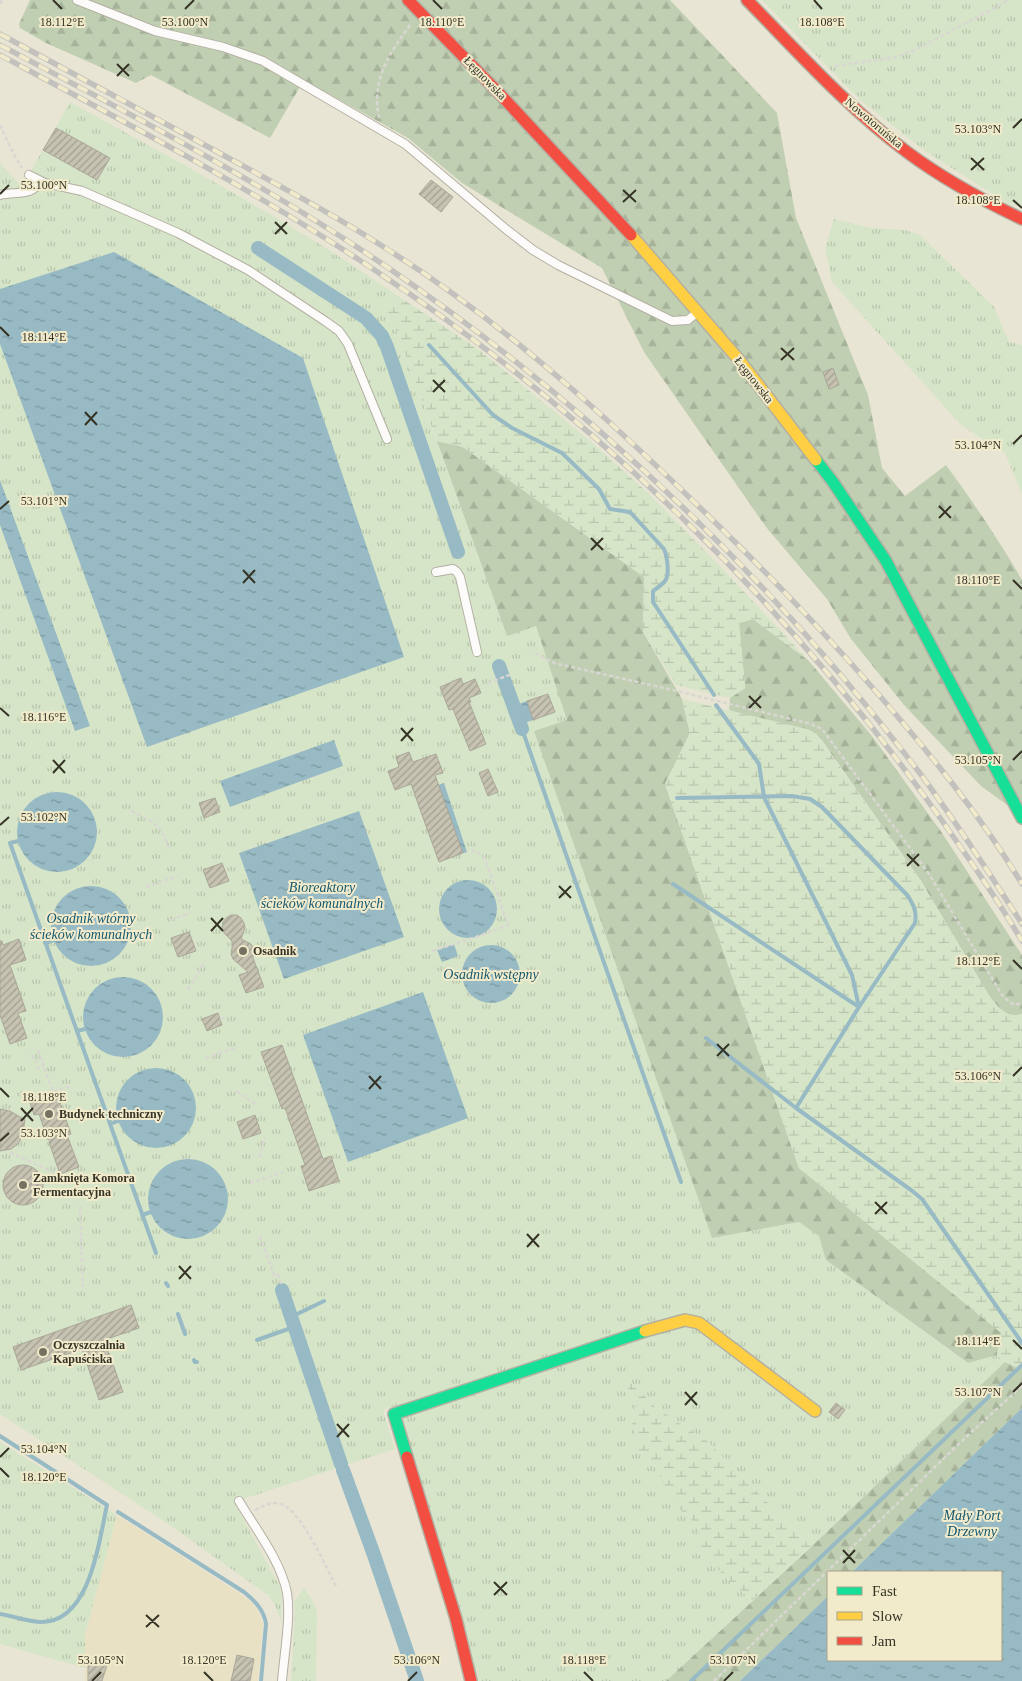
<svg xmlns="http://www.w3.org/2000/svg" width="1022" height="1681" font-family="Georgia,serif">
<defs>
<pattern id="grass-tufts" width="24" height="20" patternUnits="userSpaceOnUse" patternTransform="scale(1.25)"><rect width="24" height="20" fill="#d6e5c8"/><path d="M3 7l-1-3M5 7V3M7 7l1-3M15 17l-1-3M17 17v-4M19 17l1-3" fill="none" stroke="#b8c5ac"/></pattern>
<pattern id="forest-firs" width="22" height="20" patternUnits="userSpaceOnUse" patternTransform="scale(1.25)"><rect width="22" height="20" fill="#c0cfb2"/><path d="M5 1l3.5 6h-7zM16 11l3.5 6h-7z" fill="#a6b299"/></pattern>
<pattern id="wetland-marsh" width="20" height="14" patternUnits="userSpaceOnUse" patternTransform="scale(1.25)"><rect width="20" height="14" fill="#d6e5c8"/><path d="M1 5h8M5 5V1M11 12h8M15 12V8" fill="none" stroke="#b8c5ac"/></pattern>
<pattern id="water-ripples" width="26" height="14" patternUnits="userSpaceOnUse" patternTransform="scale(1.25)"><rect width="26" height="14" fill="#97bac4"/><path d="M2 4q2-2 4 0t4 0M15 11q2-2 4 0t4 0" fill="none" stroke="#7c989f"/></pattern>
<pattern id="building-hatch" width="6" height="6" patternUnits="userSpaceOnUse" patternTransform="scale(1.25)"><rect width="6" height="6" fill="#c7c3b2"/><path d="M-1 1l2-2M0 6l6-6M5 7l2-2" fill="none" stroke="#a29f91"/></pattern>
</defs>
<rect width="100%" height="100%" fill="#e9e5d4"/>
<path fill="#e8e1c4" d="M117,1515L242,1595L252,1603L259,1613L263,1624L258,1681H85V1635Z"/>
<path fill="url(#grass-tufts)" d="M762,0H1022V208L1007,203L925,151L860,100Z
M70,102C182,164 294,223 398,296L383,313L392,322L398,334L507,636L536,626L568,720L535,731L712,1238L799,1222L820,1236L826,1260L967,1363L997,1355L1005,1362L811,1547L707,1441L655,1407L624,1375L628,1389L636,1403L632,1423L638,1450L655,1466L674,1504L698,1526L702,1555L752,1601L666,1681H477L394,1406L383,1410L395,1449L234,1502L279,1585L282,1596L281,1622L275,1605L268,1595L165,1522L0,1414V163L22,187Z
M834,219L871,228L905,230L920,235L994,307L1009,342L1022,345V494L1005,453L961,425L832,282L825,248Z
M0,1442L117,1515L85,1635V1668L0,1644Z
M304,1588L312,1600L317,1611L316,1681H291L295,1615L294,1602Z"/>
<path fill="url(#forest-firs)" d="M30,0H670L777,113L796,218L868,395L882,468L905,496L946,465C973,502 999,540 1022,580V816L981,786L904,705L851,639L827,599L766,527L644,352L602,268L462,183L408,138L304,80L270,138L151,75L136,83L46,43L20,28L19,24Z
M437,441L463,447L644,577L643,632L682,699L690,733L665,784L799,1168L1002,1333L997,1355L968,1363L826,1260L819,1236L799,1222L712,1238L534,731L567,720L536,626L507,636Z
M753,619L808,660L872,736L940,830L1022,955V1014C1007,1019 999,1008 990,997L921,881L821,739L729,710L730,698L745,688L739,623Z
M1005,1362L1018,1368L1022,1364V1408L852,1572H828V1596L740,1681H666L811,1547Z"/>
<path fill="url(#wetland-marsh)" d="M398,296L478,349L588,439L649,494L717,563L808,660L753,619L739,623L745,688L730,698L676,685L643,632L644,577L463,447L437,441L398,334L392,322L383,313Z
M682,699L807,729L816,733L921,881L990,997C999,1008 1007,1019 1022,1014V1364L1018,1368L1005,1362L997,1355L1001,1333L799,1168L665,784L690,733Z
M623,1374L655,1407L707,1441L811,1547L752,1601L702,1555L698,1526L674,1504L655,1466L638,1450L632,1423L636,1403L628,1389Z"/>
<path fill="url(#water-ripples)" d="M114,252L303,358L404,657L147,747L0,344V289Z
M0,480L90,726L75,731L0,525Z
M527,701L533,720L514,726L507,708Z
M334,740L343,766L230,807L220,781Z
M444,783L467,852L442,860L419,792Z
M17 832a40 40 0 1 1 80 0a40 40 0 1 1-80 0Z
M359,811L404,937L284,979L239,853Z
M439 909a29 29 0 1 1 58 0a29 29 0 1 1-58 0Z
M51 926a40 40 0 1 1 80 0a40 40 0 1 1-80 0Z
M454,944L458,956L442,962L437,950Z
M462 974a29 29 0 1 1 58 0a29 29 0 1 1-58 0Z
M83 1017a40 40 0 1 1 80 0a40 40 0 1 1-80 0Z
M423,992L468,1118L348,1162L303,1035Z
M116 1108a40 40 0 1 1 80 0a40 40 0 1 1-80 0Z
M148 1199a40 40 0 1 1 80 0a40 40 0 1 1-80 0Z
M1022,1408V1681H740L828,1596V1660H1001V1572H852Z"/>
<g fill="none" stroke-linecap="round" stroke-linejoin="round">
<path stroke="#97bac4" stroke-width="4" d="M429,345L493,415L512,428L562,453L599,489L610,509L630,512L664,549C667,556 670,574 665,581C662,585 657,588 653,591V602L714,695
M716,705L759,764L764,797L852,975L859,1007L796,1108L911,1190L922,1199L1022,1343
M522,729L681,1182
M18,841L10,843L156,1253
M673,884L859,1007L915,923C917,912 914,906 908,896L822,807L810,799L792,796L677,798
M45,943L54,940
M77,1031L85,1029
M706,1038L796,1108
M110,1124L118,1121
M142,1215L151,1212
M166,1283L168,1286
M178,1314L185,1334
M291,1317L324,1301
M257,1340L294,1327
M194,1360L195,1362H197
M0,1436L107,1505C99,1540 91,1621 42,1622C29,1622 13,1616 0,1614
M118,1512L244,1592C255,1601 264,1610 266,1624L261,1681
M691,1681L1022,1365"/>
<path stroke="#97bac4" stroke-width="14" d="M258,248L366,318L382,336L387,347L458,552
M499,666L522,729
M282,1290L341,1464
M343,1470L374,1555L417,1681"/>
</g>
<path fill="url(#building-hatch)" stroke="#aaa79a" d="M56,128L110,158L97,180L43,150Z
M431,180L453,197L441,212L419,194Z
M833,368L839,385L829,389L823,372Z
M461,678L463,684L475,679L481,693L469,698L471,702H469L486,744L470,751L453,709L449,710L440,687Z
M548,694L555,712L533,720L527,701Z
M409,752L413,762L436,754L443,773L435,775L463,853L439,862L411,784L395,790L388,771L399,767L396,757Z
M488,769L498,792L488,796L479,773Z
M215,798L220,812L204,818L199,803Z
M222,863L229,881L210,888L203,870Z
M231,915H237L241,918L244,923L245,928L241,939L251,944L254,949L253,958L264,987L246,993L239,975L248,972L233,959L231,954L233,942L224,933L222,928L223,922L226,918Z
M189,932L196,951L178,957L171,938Z
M19,939L26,960L10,965L26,1011L18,1013L27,1038L10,1044L0,1015V941H2L3,945Z
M218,1013L222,1025L207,1031L202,1019Z
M282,1045L323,1159L331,1156L339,1181L309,1191L301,1166L305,1165L285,1108L282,1109L261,1052Z
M57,1094L71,1134L67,1135L79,1167L60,1174L49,1142L54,1138L48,1140L39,1114L34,1115L30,1103Z
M0,1109L10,1111L25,1120L22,1137L18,1144L11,1149L0,1151Z
M255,1115L261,1133L243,1139L237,1122Z
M3 1185a20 20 0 1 1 40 0a20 20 0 1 1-40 0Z
M131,1305L139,1328L104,1340L123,1392L99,1400L82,1349L21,1370L13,1347Z
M836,1403L845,1410L838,1419L829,1412Z
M237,1655L254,1659L250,1681H231Z
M88,1660L107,1665L102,1681H88Z"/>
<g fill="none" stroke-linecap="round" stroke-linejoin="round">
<g stroke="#b3b0a2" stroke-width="10">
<path id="lane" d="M77,0L155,31L223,47L263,61L405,144L507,230L533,250L558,265L672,321L688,320L695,314
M29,175L45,183L82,191L178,233L248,270L325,321L339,331L348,344L387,439
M0,195C14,191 33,197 40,181
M436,572L453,569L457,572L460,577L477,652
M239,1501C255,1528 281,1561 287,1593C291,1617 284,1656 282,1681"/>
</g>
<g stroke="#b3b0a2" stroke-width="14">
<path id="fast" d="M816,460L833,482L886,561L1022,818
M407,1457L394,1414L645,1331"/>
</g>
<g stroke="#b3b0a2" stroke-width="14">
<path id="slow" d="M631,235L740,361L816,460
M645,1331L685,1320L699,1323L815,1411"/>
</g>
<g stroke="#b3b0a2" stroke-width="14">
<path id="jam" d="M408,0L496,90L631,235
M747,0C798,52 848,108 907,152C943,179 982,200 1022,219
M407,1457L456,1619L471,1681"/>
</g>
<path stroke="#d9d7d2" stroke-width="2.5" stroke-dasharray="4 2.5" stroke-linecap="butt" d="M0,4L2,0
M835,66L896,57L919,48L1009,0
M379,118C371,80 389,54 410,25
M0,125L12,151L22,168
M535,653L554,663L677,691L811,724L822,729L929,874L1002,995L1009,1002L1015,1005L1021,1003
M488,683L512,674
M131,811C157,824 160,823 170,851
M146,887L178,876
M171,920L190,913
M432,951L482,935L508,925L485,859C482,854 474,850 468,850
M188,990L205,961
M220,1019L227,1017
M38,1050L53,1092
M31,1055L36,1059L39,1069
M206,1058L238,1047
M236,1091L255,1104
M29,1100L70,1086
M10,1152L69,1180
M259,1157L265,1137
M250,1183L283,1172
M80,1206L83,1292
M260,1236L274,1275L278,1274L282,1286
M255,1510C263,1506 272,1501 281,1504C301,1510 327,1569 337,1588
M714,1681L967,1436L1022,1386"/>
<use href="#lane" stroke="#fcfbf9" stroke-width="8"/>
<use href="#fast" stroke="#16e098" stroke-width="11"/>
<use href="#slow" stroke="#ffcf43" stroke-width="11"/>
<use href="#jam" stroke="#f24e42" stroke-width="11"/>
<g stroke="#c3c1bd" stroke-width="5.5">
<path id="rail" d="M0,34C71,73 143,111 214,150C274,183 333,214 390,251C513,329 622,431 726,533C779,585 830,639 879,695C931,755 981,816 1022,884
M0,45C130,114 265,184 387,267C593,408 771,577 922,776C957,824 990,874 1022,924
M0,55C127,123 256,191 376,271C594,416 786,602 938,815C967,856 996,897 1022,941"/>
</g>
<use href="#rail" stroke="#f2ebcb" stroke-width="4" stroke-dasharray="11" stroke-linecap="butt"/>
</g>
<path fill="none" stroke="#353326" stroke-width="2" d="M53,0L62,9M433,0L442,9M814,0L822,9M185,9L194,0M117,64L129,76M117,76L129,64M1013,128L1022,119M971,158L984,170M971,170L984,158M623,190L636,202M0,194L9,185M1013,200L1022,208M623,202L636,190M275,222L287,234M275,234L287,222M0,327L9,336M781,348L794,360M781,360L794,348M433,380L445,392M433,392L445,380M85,412L97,425M85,425L97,412M1013,444L1022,435M939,506L951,518M0,509L9,501M939,518L951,506M591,538L603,550M591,550L603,538M243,570L255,583M1013,580L1022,589M243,583L255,570M749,696L761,708M0,708L9,716M749,708L761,696M401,728L413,741M401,741L413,728M53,760L65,773M1013,760L1022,751M53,773L65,760M0,825L9,817M907,854L919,866M907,866L919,854M559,886L571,898M559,898L571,886M211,918L223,931M211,931L223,918M1013,960L1022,969M717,1044L729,1056M717,1056L729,1044M369,1076L381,1089M1013,1076L1022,1067M0,1088L9,1097M369,1089L381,1076M21,1108L33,1121M21,1121L33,1108M0,1141L9,1133M875,1202L887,1214M875,1214L887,1202M527,1234L539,1247M527,1247L539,1234M179,1266L191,1279M179,1279L191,1266M1013,1340L1022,1349M685,1392L697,1405M1013,1392L1022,1383M685,1405L697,1392M337,1424L349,1437M337,1437L349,1424M0,1457L9,1448M0,1468L9,1477M843,1550L855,1563M843,1563L855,1550M494,1582L507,1595M494,1595L507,1582M146,1615L159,1627M146,1627L159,1615M204,1672L213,1681M584,1672L593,1681M92,1681L101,1672M408,1681L417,1672M724,1681L733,1672"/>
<g fill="#747163" stroke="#f2ebcb" stroke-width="2">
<circle cx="243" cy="951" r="5"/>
<circle cx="49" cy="1114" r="5"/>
<circle cx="23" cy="1185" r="5"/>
<circle cx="43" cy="1352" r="5"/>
</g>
<g text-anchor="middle" stroke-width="4" stroke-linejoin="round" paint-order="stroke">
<g font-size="12" fill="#353326" stroke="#f2ebcb">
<text transform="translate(485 78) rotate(46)" y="4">Łęgnowska</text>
<text transform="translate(874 123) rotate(40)" y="4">Nowotoruńska</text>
<text transform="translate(754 380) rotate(52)" y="4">Łęgnowska</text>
</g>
<g font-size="12" font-weight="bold" fill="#353326" stroke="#f2ebcb" text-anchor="start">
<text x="253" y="955">Osadnik</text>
<text x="59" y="1118">Budynek techniczny</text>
<text x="33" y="1182">Zamknięta Komora<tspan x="33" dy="14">Fermentacyjna</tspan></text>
<text x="53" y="1349">Oczyszczalnia<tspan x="53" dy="14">Kapuściska</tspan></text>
</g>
<g font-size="14" font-style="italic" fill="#13586f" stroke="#f2ebcb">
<text x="322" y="892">Bioreaktory<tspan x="322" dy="16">ścieków komunalnych</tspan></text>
<text x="91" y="923">Osadnik wtórny<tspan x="91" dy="16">ścieków komunalnych</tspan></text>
<text x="491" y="979">Osadnik wstępny</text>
<text x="972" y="1520">Mały Port<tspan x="972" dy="16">Drzewny</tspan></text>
</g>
</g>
<g font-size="12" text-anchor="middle" fill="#353326" stroke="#f2ebcb" stroke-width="4" stroke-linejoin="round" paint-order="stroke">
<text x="62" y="26">18.112°E</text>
<text x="185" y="26">53.100°N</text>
<text x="442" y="26">18.110°E</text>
<text x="822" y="26">18.108°E</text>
<text x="978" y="133">53.103°N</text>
<text x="44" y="189">53.100°N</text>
<text x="978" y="204">18.108°E</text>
<text x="44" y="341">18.114°E</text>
<text x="978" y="449">53.104°N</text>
<text x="44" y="505">53.101°N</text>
<text x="978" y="584">18.110°E</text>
<text x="44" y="721">18.116°E</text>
<text x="978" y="764">53.105°N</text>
<text x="44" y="821">53.102°N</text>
<text x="978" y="965">18.112°E</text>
<text x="978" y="1080">53.106°N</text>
<text x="44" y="1101">18.118°E</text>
<text x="44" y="1137">53.103°N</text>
<text x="978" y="1345">18.114°E</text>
<text x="978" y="1396">53.107°N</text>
<text x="44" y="1453">53.104°N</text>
<text x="44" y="1481">18.120°E</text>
<text x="101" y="1664">53.105°N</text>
<text x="204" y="1664">18.120°E</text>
<text x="417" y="1664">53.106°N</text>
<text x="584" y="1664">18.118°E</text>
<text x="733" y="1664">53.107°N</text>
</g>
<rect x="827" y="1571" width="175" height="90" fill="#f2ebcb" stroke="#a6a189"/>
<rect x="837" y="1587" width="25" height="8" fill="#16e098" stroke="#a6a189"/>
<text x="872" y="1596" font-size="15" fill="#353326">Fast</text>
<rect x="837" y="1612" width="25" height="8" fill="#ffcf43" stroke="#a6a189"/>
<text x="872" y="1621" font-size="15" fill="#353326">Slow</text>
<rect x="837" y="1637" width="25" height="8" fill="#f24e42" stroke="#a6a189"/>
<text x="872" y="1646" font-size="15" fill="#353326">Jam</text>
</svg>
